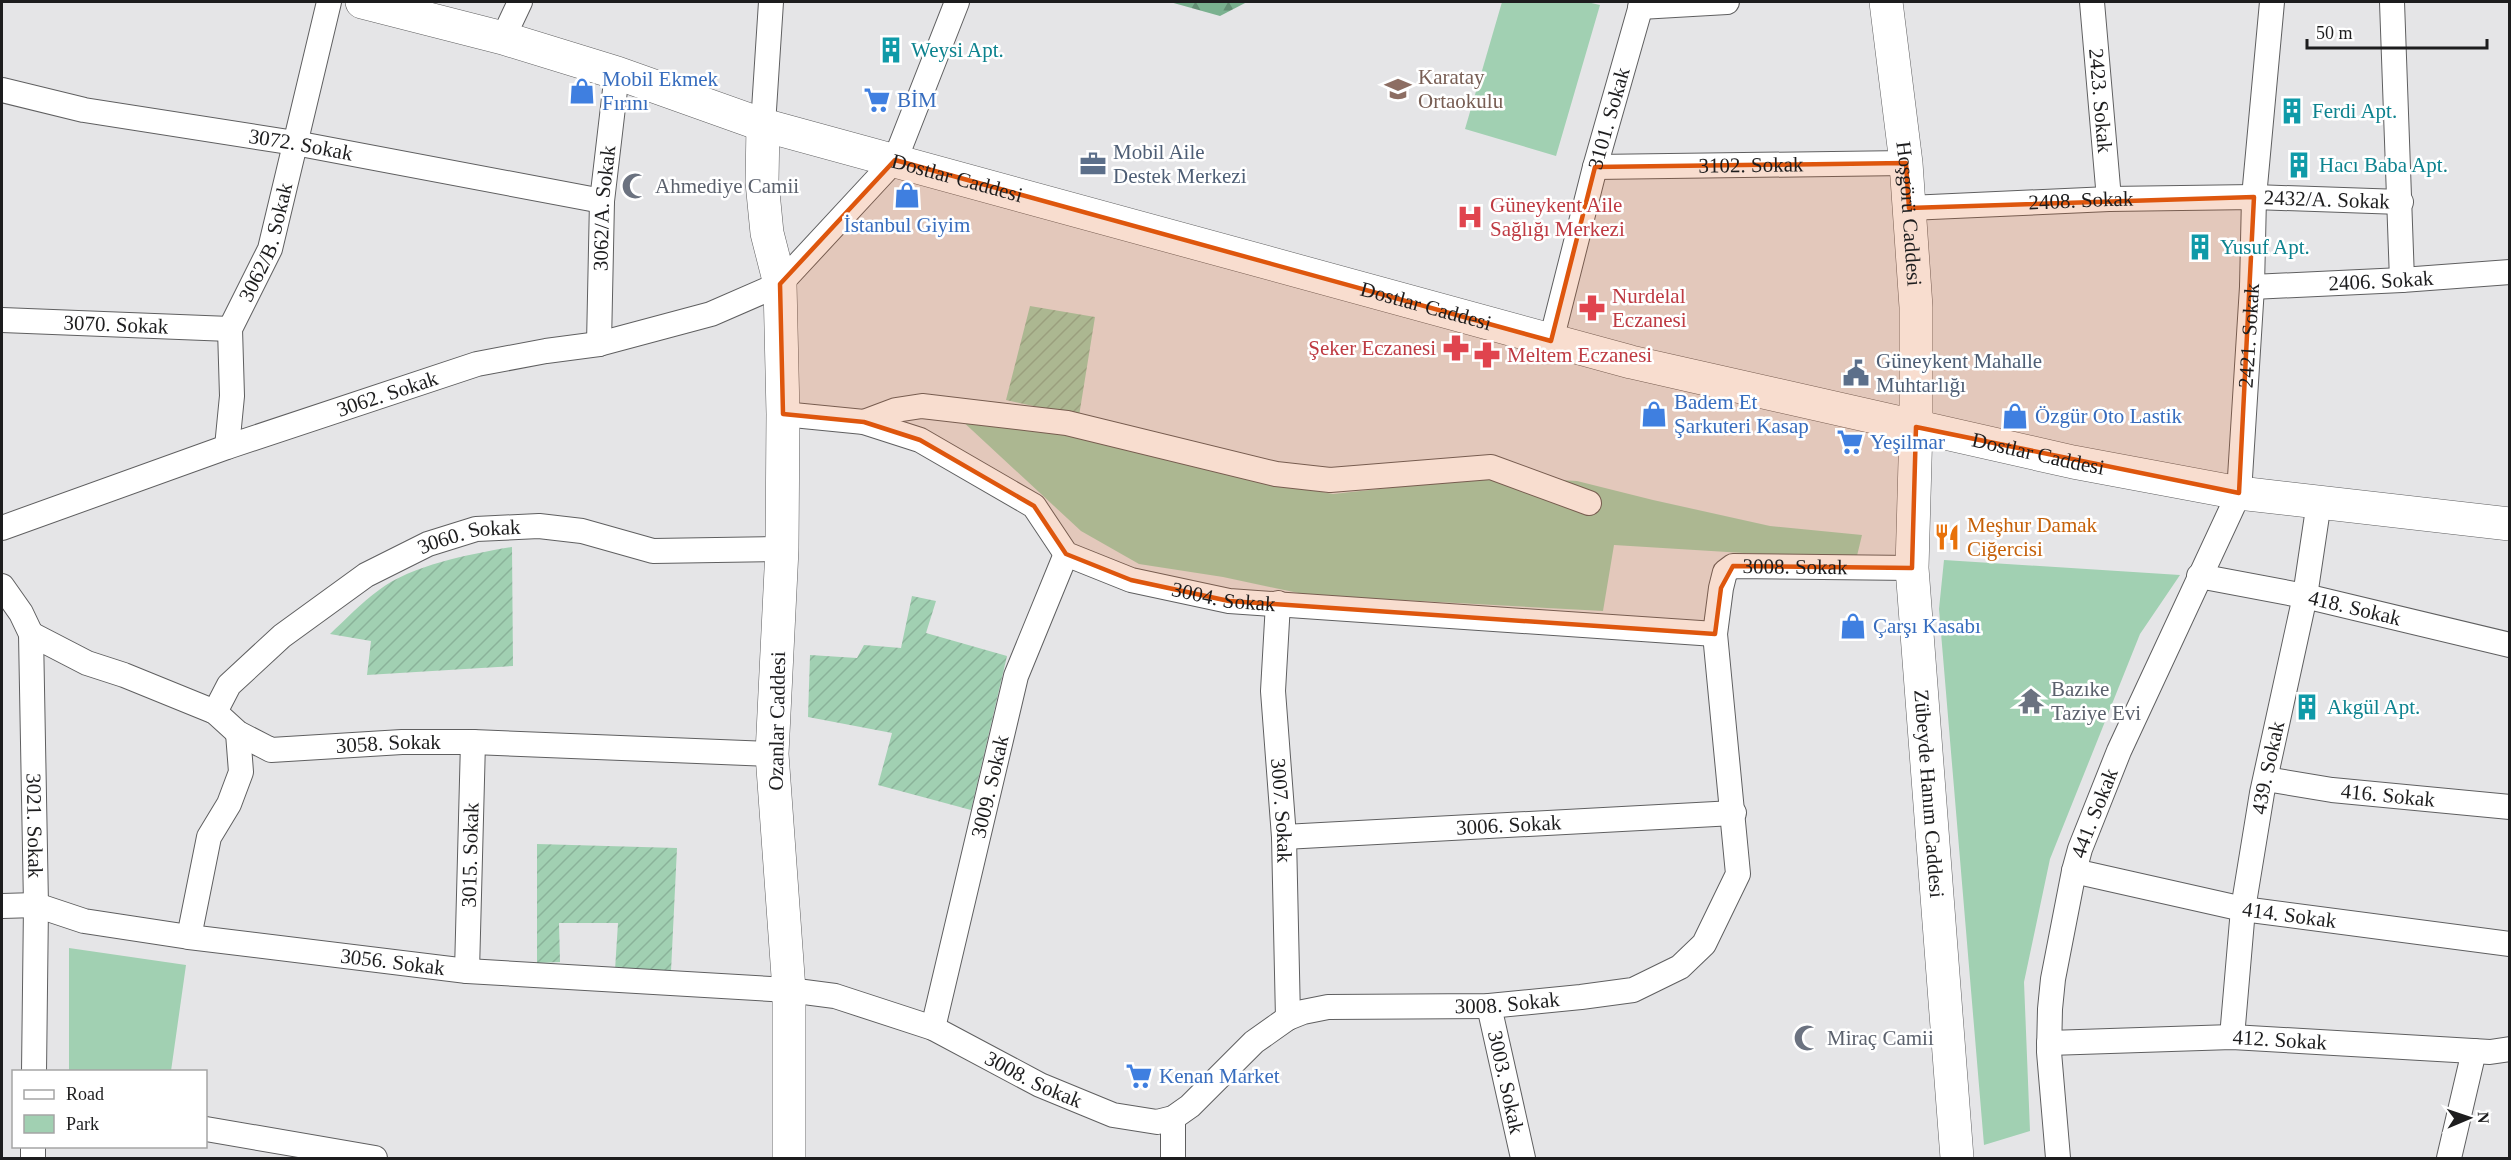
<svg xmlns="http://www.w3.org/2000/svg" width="2511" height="1160" font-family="'Times New Roman',serif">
<defs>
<pattern id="forest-firs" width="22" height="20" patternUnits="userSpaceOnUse" patternTransform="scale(1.5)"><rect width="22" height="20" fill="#7ab18f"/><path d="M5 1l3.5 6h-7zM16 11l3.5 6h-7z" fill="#638f74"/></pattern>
<pattern id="garden-furrows" width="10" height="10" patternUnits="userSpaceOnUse" patternTransform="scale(1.5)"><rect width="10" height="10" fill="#a1d0b2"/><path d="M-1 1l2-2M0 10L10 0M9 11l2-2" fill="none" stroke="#8ab299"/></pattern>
</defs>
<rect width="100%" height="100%" fill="#e5e5e7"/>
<path fill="url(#forest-firs)" d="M1170,2H1247L1220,16Z"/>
<path fill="#a1d0b2" d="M1502,2H1587L1600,5L1556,156L1465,129Z
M956,410L1259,480L1333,494L1497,476L1577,481L1653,500L1770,526L1862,535L1856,560L1614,545L1603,611L1308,595L1223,577L1139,564L1081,531L959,418Z
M1944,560L2180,575L2140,634L2050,859L2024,982L2030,1131L1984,1145L1939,609Z
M69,948L186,965L171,1071H69Z"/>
<path fill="url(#garden-furrows)" d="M1030,306L1095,317L1079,416L1006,400Z
M512,547L513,666L367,675L371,641L330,634C346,619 361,603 379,590C412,565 471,554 512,547Z
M912,596L936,601L926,633L1007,656L971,810L878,785L892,733L808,717L810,655L857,658L864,645L901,648Z
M537,844L677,848L671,971L615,970L618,923H559L560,962L537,963Z"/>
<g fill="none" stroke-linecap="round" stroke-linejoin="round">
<g stroke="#5f5f60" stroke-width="26">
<g id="street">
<path id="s1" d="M2092,2L2109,199"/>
<path d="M2392,2L2402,280"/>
<path d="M1640,7L1727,2"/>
<path d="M503,38L520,2"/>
<path id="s2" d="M2,90L84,110L295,143L602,201"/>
<path d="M763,125L771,2"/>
<path id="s3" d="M1595,167L1906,163"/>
<path id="s4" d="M1909,208L2109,199L2254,197L2401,202"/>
<path id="s5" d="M2252,287L2402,280L2510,272"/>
<path id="s6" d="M2,320L230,329"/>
<path id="s7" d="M1551,341L1595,167L1642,2"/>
<path id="s8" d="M599,344L602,201L617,73"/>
<path id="s9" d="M783,414L864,422L920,440L1034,506L1066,554L1131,580L1229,601L1715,634"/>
<path d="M864,422L896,410L922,406L1067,423L1276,474L1330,480L1491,467L1589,503"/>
<path id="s10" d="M227,447L232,396L230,329L270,249L329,2"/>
<path id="s11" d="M2,528L227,447L477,364L546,351L599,344L711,314L780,284L895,160L957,2"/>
<path id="s12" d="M2199,576L2305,596L2510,645"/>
<path id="s13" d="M2,586L21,613L31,634L36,905L34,1072"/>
<path id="s14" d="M1278,603L1273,691L1284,837L1288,1018"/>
<path id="s15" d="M31,634L87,663L124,675L215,712L238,733L271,750L402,742H473L772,754"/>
<path id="s16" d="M215,712L229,685L282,636L366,575L428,544L476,529L539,526L582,531L653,551L782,549"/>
<path id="s17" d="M2266,779L2332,790L2510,807"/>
<path id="s18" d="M1284,837L1734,813"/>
<path id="s19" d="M2074,871L2243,909L2510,944"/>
<path id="s20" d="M2,906L36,905L84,921L189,937L467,971L789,990L835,996L933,1028L1040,1085L1113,1115L1157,1122L1173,1118L1190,1106L1254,1042L1288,1018L1303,1012L1328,1007L1489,1006L1581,997L1633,990L1680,967L1704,944L1738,874L1715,634L1721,588L1725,572L1733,566L1912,568"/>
<path d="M189,937L209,837L229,804L241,772L238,733"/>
<path id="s21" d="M467,971L473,742"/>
<path id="s22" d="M1489,1006L1523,1158"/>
<path id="s23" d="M933,1028L1016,676L1066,554"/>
<path id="s24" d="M2232,1037L2243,909L2262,793L2305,596L2319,502"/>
<path id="s25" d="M2049,1043L2232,1037L2490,1052L2510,1049"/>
<path d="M206,1129L375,1158"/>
<path d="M33,1158V1146"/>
<path d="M1173,1158V1118"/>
<path id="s26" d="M2058,1158L2049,1052L2050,1009L2053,979L2074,871L2080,849L2119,751L2239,493L2252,287L2254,197L2272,2"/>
<path d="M2449,1158L2474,1051"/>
</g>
</g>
<g stroke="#5f5f60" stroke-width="34">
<g id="secondary">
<path id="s27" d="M362,2L503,38L617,73L763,125L1631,362L2073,462L2239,493L2510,524"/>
<path id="s28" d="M1886,2L1906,163L1916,307V426L1912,568L1957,1158"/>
<path d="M763,125L762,182L767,233L780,284L783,414L782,549L772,754L789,990V1158"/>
</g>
</g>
<use href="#street" stroke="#fff" stroke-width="24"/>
<use href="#secondary" stroke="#fff" stroke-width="33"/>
</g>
<path fill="#de560d" fill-opacity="0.2" stroke="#de560d" stroke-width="4.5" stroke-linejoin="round" d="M895,160L1551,341L1595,167L1906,163L1909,208L2254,197L2239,493L1916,427L1912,568L1733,566L1721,588L1715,634L1229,601L1131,580L1066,554L1034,506L920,440L864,422L783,414L780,284Z"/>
<defs>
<g id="building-bare" transform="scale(2.07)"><path d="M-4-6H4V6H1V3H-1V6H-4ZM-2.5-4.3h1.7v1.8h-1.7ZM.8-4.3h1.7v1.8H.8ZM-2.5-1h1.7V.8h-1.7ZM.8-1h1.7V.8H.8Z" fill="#0f9aa8" stroke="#fff" stroke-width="2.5" paint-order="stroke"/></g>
<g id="school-bare" transform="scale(2.07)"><path d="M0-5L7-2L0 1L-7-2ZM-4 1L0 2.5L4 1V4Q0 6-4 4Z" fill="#8d6e63" stroke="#fff" stroke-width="2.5" paint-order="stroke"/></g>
<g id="shop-bare" transform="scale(2.07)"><path d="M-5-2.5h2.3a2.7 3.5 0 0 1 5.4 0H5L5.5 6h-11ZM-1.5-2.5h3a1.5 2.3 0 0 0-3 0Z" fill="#3f7fe0" stroke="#fff" stroke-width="2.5" paint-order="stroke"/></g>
<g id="supermarket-bare" transform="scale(2.07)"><path d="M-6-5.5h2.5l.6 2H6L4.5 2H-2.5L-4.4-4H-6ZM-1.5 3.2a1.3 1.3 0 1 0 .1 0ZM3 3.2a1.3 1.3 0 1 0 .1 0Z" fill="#3f7fe0" stroke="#fff" stroke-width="2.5" paint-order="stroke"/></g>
<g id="office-bare" transform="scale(2.07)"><path d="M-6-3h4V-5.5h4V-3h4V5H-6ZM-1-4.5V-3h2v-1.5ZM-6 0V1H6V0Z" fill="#5c6f8a" stroke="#fff" stroke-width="2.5" paint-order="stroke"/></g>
<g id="mosque-bare" transform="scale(2.07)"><path d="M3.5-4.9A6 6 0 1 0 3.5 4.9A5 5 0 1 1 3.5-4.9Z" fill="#6b7280" stroke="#fff" stroke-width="2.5" paint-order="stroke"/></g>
<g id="hospital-bare" transform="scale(2.07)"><path d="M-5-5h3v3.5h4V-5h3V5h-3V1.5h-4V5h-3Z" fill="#e0444e" stroke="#fff" stroke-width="2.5" paint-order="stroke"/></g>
<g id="pharmacy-bare" transform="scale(2.07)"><path d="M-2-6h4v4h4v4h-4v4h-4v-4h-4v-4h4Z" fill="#e0444e" stroke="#fff" stroke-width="2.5" paint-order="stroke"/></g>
<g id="civic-bare" transform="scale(2.07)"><path d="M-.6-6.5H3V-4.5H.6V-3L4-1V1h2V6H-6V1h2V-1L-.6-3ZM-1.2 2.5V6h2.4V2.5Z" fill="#5c6f8a" stroke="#fff" stroke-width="2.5" paint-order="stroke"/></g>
<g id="restaurant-bare" transform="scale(2.07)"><path d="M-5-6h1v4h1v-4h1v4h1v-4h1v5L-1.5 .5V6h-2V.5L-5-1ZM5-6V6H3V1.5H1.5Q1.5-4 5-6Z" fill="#e8710a" stroke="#fff" stroke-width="2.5" paint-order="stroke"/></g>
<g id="temple-bare" transform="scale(2.07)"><path d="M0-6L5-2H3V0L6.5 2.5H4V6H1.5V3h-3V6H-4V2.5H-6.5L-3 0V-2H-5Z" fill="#6b7280" stroke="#fff" stroke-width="2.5" paint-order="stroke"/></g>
</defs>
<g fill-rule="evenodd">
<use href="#building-bare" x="891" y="50"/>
<use href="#school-bare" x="1398" y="89"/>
<use href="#shop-bare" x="582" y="91"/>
<use href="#supermarket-bare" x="877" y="100"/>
<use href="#building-bare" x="2292" y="111"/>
<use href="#office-bare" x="1093" y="164"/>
<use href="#building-bare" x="2299" y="165"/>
<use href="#mosque-bare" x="635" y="186"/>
<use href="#shop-bare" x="907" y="195"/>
<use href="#hospital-bare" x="1470" y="217"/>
<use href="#building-bare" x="2200" y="247"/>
<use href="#pharmacy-bare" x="1592" y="308"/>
<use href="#pharmacy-bare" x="1456" y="348"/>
<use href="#pharmacy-bare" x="1487" y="355"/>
<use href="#civic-bare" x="1856" y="373"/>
<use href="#shop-bare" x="1654" y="414"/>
<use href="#shop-bare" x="2015" y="416"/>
<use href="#supermarket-bare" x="1850" y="442"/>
<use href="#restaurant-bare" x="1947" y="537"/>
<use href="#shop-bare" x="1853" y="626"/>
<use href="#temple-bare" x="2031" y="701"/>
<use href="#building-bare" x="2307" y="707"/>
<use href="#mosque-bare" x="1807" y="1038"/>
<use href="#supermarket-bare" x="1139" y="1076"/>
</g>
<g text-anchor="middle" stroke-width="5" stroke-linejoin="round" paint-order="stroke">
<g font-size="21" fill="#0d838f" stroke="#fff" text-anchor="start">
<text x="911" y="57">Weysi Apt.</text>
<text x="2312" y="118">Ferdi Apt.</text>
<text x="2319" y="172">Hacı Baba Apt.</text>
<text x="2220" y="254">Yusuf Apt.</text>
<text x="2327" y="714">Akgül Apt.</text>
</g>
<g font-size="21" fill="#785e54" stroke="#fff" text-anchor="start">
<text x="1418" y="84">Karatay<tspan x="1418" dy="24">Ortaokulu</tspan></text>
</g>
<g font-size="21" fill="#366cbe" stroke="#fff" text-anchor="start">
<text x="602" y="86">Mobil Ekmek<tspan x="602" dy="24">Fırını</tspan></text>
<text x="897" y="107">BİM</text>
<text x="907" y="232" text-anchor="middle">İstanbul Giyim</text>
<text x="1674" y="409">Badem Et<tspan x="1674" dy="24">Şarkuteri Kasap</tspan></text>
<text x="2035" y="423">Özgür Oto Lastik</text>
<text x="1870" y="449">Yeşilmar</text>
<text x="1873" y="633">Çarşı Kasabı</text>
<text x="1159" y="1083">Kenan Market</text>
</g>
<g font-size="21" fill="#1d1d1e" stroke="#fff">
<text dy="7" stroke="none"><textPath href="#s1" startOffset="99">2423. Sokak</textPath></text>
<text dy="7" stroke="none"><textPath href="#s7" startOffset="230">3101. Sokak</textPath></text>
<text dy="7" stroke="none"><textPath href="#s2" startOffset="304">3072. Sokak</textPath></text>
<text dy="7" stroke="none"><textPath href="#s3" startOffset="156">3102. Sokak</textPath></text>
<text dy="7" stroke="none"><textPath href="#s27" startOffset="621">Dostlar Caddesi</textPath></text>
<text dy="7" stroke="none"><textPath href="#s4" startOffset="418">2432/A. Sokak</textPath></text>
<text dy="7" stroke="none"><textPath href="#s4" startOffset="172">2408. Sokak</textPath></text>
<text dy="7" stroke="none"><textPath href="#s8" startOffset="136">3062/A. Sokak</textPath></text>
<text dy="7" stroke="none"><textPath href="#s28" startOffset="213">Hoşgörü Caddesi</textPath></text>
<text dy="7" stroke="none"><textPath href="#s10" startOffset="213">3062/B. Sokak</textPath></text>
<text dy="7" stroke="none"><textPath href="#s5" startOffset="129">2406. Sokak</textPath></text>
<text dy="7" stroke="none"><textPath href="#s27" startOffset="1107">Dostlar Caddesi</textPath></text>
<text dy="7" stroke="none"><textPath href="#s6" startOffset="114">3070. Sokak</textPath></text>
<text dy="7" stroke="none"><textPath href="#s26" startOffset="860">2421. Sokak</textPath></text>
<text dy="7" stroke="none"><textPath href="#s11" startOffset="408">3062. Sokak</textPath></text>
<text dy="7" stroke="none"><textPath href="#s27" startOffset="1737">Dostlar Caddesi</textPath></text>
<text dy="7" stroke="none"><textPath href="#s16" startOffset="318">3060. Sokak</textPath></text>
<text dy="7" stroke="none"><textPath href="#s20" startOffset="2244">3008. Sokak</textPath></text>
<text dy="7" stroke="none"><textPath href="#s9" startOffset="494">3004. Sokak</textPath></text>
<text dy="7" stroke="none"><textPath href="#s12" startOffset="159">418. Sokak</textPath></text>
<text transform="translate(777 721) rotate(-89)" y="7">Ozanlar Caddesi</text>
<text dy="7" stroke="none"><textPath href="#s15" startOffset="386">3058. Sokak</textPath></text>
<text dy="7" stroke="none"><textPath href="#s24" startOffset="272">439. Sokak</textPath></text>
<text dy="7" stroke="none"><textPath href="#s23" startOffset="248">3009. Sokak</textPath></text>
<text dy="7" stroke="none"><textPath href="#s28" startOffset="794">Zübeyde Hanım Caddesi</textPath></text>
<text dy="7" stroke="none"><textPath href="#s17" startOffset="123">416. Sokak</textPath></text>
<text dy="7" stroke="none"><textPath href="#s14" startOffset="208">3007. Sokak</textPath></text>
<text dy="7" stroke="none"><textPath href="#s26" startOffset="351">441. Sokak</textPath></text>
<text dy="7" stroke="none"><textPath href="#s13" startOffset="248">3021. Sokak</textPath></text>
<text dy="7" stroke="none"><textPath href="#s18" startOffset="225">3006. Sokak</textPath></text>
<text dy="7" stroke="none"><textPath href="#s21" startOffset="116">3015. Sokak</textPath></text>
<text dy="7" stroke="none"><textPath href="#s19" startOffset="220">414. Sokak</textPath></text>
<text dy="7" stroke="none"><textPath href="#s20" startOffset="396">3056. Sokak</textPath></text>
<text dy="7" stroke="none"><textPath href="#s20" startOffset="1578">3008. Sokak</textPath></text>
<text dy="7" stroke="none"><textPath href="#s25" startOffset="231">412. Sokak</textPath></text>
<text dy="7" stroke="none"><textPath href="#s20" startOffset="1056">3008. Sokak</textPath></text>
<text dy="7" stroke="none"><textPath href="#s22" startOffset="78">3003. Sokak</textPath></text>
</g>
<g font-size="21" fill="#4e5e75" stroke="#fff" text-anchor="start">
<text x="1113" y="159">Mobil Aile<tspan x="1113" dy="24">Destek Merkezi</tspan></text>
<text x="1876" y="368">Güneykent Mahalle<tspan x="1876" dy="24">Muhtarlığı</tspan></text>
</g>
<g font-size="21" fill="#5b616d" stroke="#fff" text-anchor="start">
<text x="655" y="193">Ahmediye Camii</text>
<text x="2051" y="696">Bazıke<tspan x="2051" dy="24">Taziye Evi</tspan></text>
<text x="1827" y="1045">Miraç Camii</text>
</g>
<g font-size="21" fill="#be3a42" stroke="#fff" text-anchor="start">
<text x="1490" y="212">Güneykent Aile<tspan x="1490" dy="24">Sağlığı Merkezi</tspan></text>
<text x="1612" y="303">Nurdelal<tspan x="1612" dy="24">Eczanesi</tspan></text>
<text x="1436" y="355" text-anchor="end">Şeker Eczanesi</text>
<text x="1507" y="362">Meltem Eczanesi</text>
</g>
<g font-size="21" fill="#c56008" stroke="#fff" text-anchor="start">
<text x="1967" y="532">Meşhur Damak<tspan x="1967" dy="24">Ciğercisi</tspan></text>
</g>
</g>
<rect width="2511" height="1160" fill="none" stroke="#1d1d1e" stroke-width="6"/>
<rect x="12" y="1070" width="195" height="78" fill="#ffffff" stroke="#a5a5a5" stroke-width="1.5"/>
<rect x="24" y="1090" width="30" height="9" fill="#ffffff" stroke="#a5a5a5" stroke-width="1.5"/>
<text x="66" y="1100" font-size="18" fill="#1d1d1e">Road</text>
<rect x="24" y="1115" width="30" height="18" fill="#a1d0b2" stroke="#a5a5a5" stroke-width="1.5"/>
<text x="66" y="1130" font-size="18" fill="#1d1d1e">Park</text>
<g transform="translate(2469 1118) rotate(88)" stroke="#ffffff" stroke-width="4.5" paint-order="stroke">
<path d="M0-4.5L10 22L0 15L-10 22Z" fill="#1d1d1e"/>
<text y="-9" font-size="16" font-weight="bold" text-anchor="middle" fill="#1d1d1e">N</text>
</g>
<path d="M2307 39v9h180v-9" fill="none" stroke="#1d1d1e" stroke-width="3"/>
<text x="2316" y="39" font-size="18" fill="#1d1d1e" stroke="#ffffff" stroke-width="4.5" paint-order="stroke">50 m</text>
</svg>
